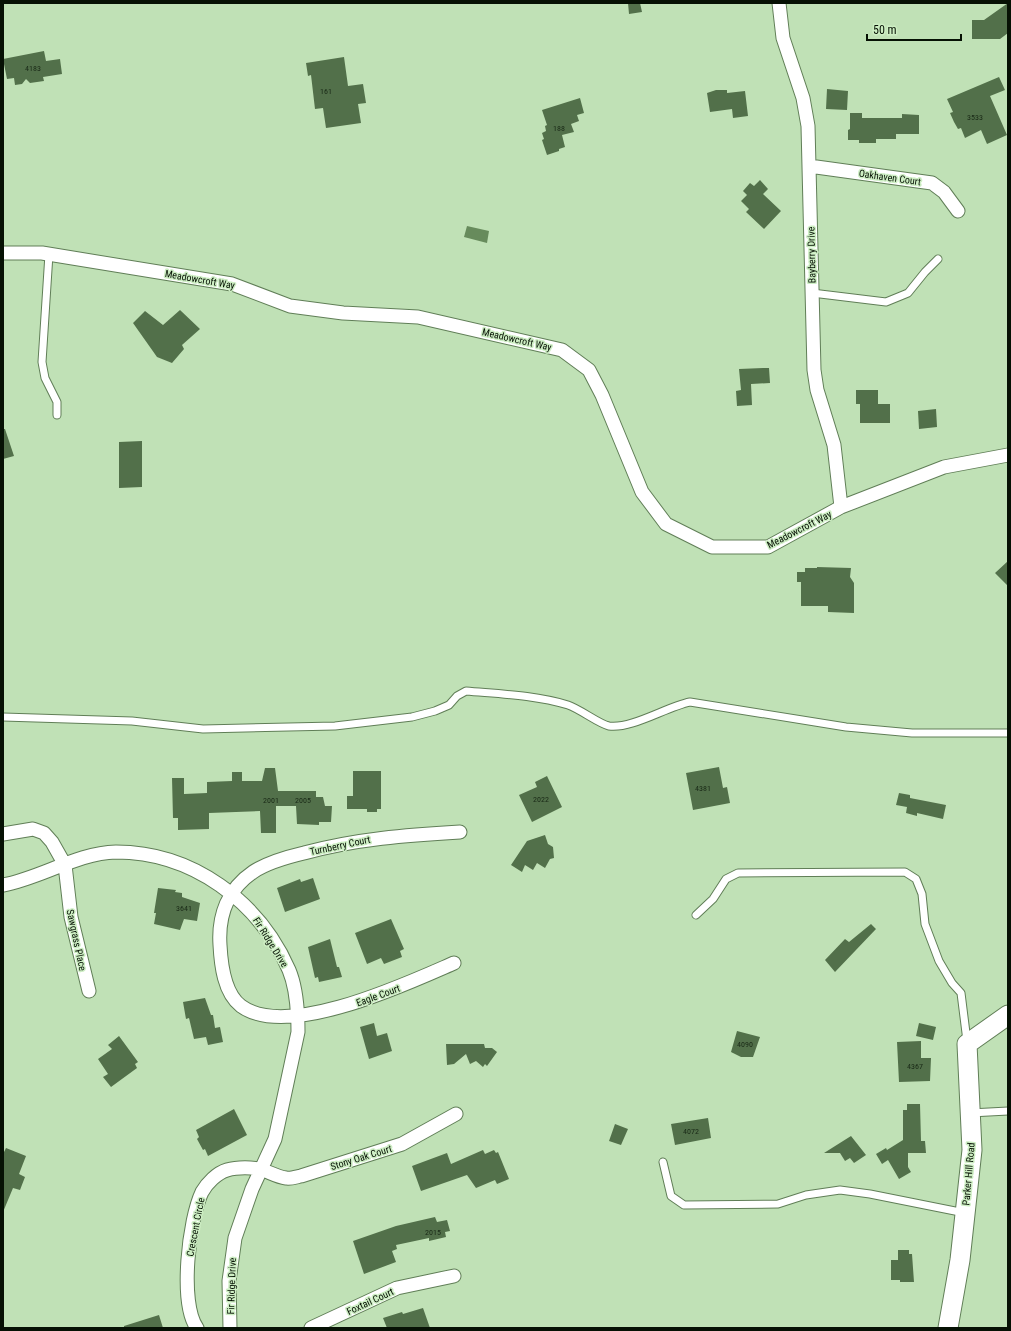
<svg xmlns="http://www.w3.org/2000/svg" width="1011" height="1331" font-family="'Roboto Condensed',sans-serif">
<rect width="100%" height="100%" fill="#c0e1b6"/>
<path fill="#678b5c" d="M467,226L489,231L487,243L464,237Z"/>
<path fill="#52704a" d="M628,3H640L642,12L629,14Z
M1008,3V33L1000,39H972V20H984Z
M44,51L46,61L60,59L62,74L43,77L44,81L30,83L26,79L22,84L15,85L14,78L7,79L3,59Z
M344,57L348,86L363,84L366,103L358,104L361,123L326,128L323,108L315,109L311,75L308,76L306,63Z
M999,77L1005,90L990,96L1007,135L987,144L981,130L965,138L961,128L958,129L954,122L950,113L953,112L947,99Z
M827,89L848,91L847,110L826,109Z
M716,90H727V93L745,91L748,116L733,118L732,109L710,112L707,93Z
M580,98L584,113L577,115L579,121L571,124L574,132L562,135L565,147L559,149V151L547,155L542,140L544,139L542,133L546,131L545,126L547,125L542,110Z
M850,113H862V118H902V114L919,115V134H896V139H876V143H859V140H848V130L850,129Z
M760,180L768,189L763,194L781,211L764,229L746,212L749,209L741,201L747,195L743,191L750,183L754,186Z
M180,310L200,329L182,345L184,349L172,363L157,357L133,323L145,311L163,325Z
M763,368H769L770,383L751,384L752,405L737,406L736,391L741,390L739,369Z
M856,390H878V404H890V423H860V404H856Z
M936,409L937,427L919,429L918,411Z
M3,429H5L14,456L3,459Z
M142,441V487L119,488V442Z
M1008,561V586L995,573Z
M817,567L851,568L850,577L854,583V613L828,612V606H801V582H797V572H805V568H817Z
M719,767L723,788L727,787L730,803L693,810L686,773Z
M265,768H275L278,791H316V797H323L325,806H332L331,822H319V825L297,824L296,806H276V833H261L260,811L209,813V829L178,830V818H173L172,778H184V794L207,793V782L232,781V772H242V781H262Z
M353,771H381V809H377V812H367V809H347V796H353Z
M547,776L562,807L532,822L519,795L537,787L535,782Z
M899,793L910,795V798L946,805L943,819L917,813V816L906,813L907,807L896,805Z
M545,835L548,844L553,847L554,858L550,859L545,868L537,863L533,870L525,865L522,872L511,865L527,841Z
M313,878L320,899L285,912L277,888L300,879L301,882Z
M158,888L176,890L175,892L182,893V897L200,903L197,921L184,919L180,930L154,924L156,913H154Z
M391,919L404,949L400,951L402,957L384,964L381,958L367,964L355,933Z
M871,924L876,929L835,972L825,960L845,939L849,942Z
M330,939L337,967H339L342,977L319,982L318,977L315,978L308,947Z
M205,998L211,1015H213L215,1028L220,1027L223,1042L208,1045L206,1037L194,1039L189,1018L186,1019L183,1002Z
M374,1023L377,1036L387,1033L392,1051L369,1059L360,1027Z
M919,1023L936,1027L933,1040L916,1036Z
M737,1031L760,1037L753,1057H741L731,1052Z
M119,1036L138,1062L135,1064L137,1068L111,1087L103,1077L108,1074L98,1059L112,1049L108,1045Z
M921,1041V1058H931L930,1081L899,1082L897,1042Z
M446,1044H484L485,1048H492L497,1052L487,1066L485,1064L483,1067L476,1061L470,1064L466,1054L454,1064L447,1065Z
M907,1104H920L921,1141H925L926,1153H908V1167L911,1172L899,1179L888,1160L882,1164L876,1154L886,1148L887,1150L903,1140V1110H907Z
M234,1109L247,1135L208,1156L205,1149L203,1150L197,1139L199,1137L196,1130Z
M708,1118L711,1138L675,1145L671,1124Z
M615,1124L628,1129L621,1145L609,1141Z
M851,1136L866,1155L854,1163L850,1158L845,1161L840,1153H824Z
M6,1148L26,1156L19,1174L25,1177L20,1190L13,1188L3,1212V1154Z
M483,1150L485,1154L494,1150L496,1153L498,1152L509,1179L497,1184L495,1180L476,1188L467,1175L421,1191L412,1166L447,1153L451,1164Z
M435,1217L437,1222L447,1220L450,1231L445,1232L446,1237L429,1241V1238L396,1245L397,1249L392,1251L396,1262L364,1274L353,1241L396,1226Z
M898,1250H909V1254H912L914,1282H900V1280H891V1260H898Z
M423,1308L430,1328H387L383,1318L402,1312L403,1314Z
M159,1315L163,1328H124V1326Z"/>
<g fill="none" stroke-linecap="round" stroke-linejoin="round">
<g stroke="#607e57" stroke-width="9">
<path id="lane" d="M49,254L42,362L45,378L57,402V415
M812,293L886,302L908,293L925,272L938,259
M3,717L132,721L203,729L335,726L412,717L435,711L449,705L457,696L466,691C500,694 535,695 568,705C580,709 599,724 609,726C632,729 666,707 690,702L846,727L912,733H1008
M696,915L713,899L726,879L738,873L905,872L916,879L922,894L925,924L939,961L952,983L961,993L967,1041
M970,1113L1008,1111
M663,1162L671,1196L684,1205L778,1204L806,1195L840,1190L870,1194L965,1213"/>
</g>
<g stroke="#607e57" stroke-width="15">
<path id="street" d="M779,3L783,38L803,98L808,126L814,370L817,390L834,445L841,507
M809,166L932,183L944,192L958,211
M3,253H42L232,284L290,306L343,313L418,317L562,350L589,370L602,395L642,492L666,524L712,547H768L841,507L944,467L1008,455
M3,834L33,829L44,833L52,842L65,865L71,917L89,991
M3,885C41,878 77,853 116,852C192,852 259,901 289,970C297,989 298,1012 298,1032L275,1139L252,1189L235,1238L229,1281L230,1328
M454,963C408,983 287,1040 241,1006C224,993 221,965 220,945C218,915 228,889 253,872C268,862 287,857 304,853C356,839 407,835 460,832
M197,1328C179,1303 189,1219 202,1192C207,1183 217,1173 227,1170C237,1167 253,1167 263,1170C271,1173 278,1177 286,1178C290,1179 296,1177 301,1176L402,1144L456,1114
M311,1328L397,1288L454,1276"/>
</g>
<g stroke="#607e57" stroke-width="21">
<path id="secondary" d="M948,1328L960,1260L972,1150L967,1044L1008,1015"/>
</g>
<use href="#lane" stroke="#fff" stroke-width="7"/>
<use href="#street" stroke="#fff" stroke-width="13"/>
<use href="#secondary" stroke="#fff" stroke-width="19"/>
</g>
<g text-anchor="middle" stroke-width="3" stroke-linejoin="round" paint-order="stroke">
<g font-size="8" fill="#192916">
<text x="33" y="71">4183</text>
<text x="326" y="94">161</text>
<text x="975" y="120">3533</text>
<text x="559" y="131">188</text>
<text x="703" y="791">4381</text>
<text x="541" y="802">2022</text>
<text x="271" y="803">2001</text>
<text x="303" y="803">2005</text>
<text x="184" y="911">3641</text>
<text x="745" y="1047">4090</text>
<text x="915" y="1069">4367</text>
<text x="691" y="1134">4072</text>
<text x="433" y="1235">2015</text>
</g>
<g font-size="10" fill="#061104" stroke="#cdeec3">
<text transform="translate(890 177) rotate(8)" y="4">Oakhaven Court</text>
<text transform="translate(811 255) rotate(-91)" y="4">Bayberry Drive</text>
<text transform="translate(200 279) rotate(10)" y="4">Meadowcroft Way</text>
<text transform="translate(517 339) rotate(13)" y="4">Meadowcroft Way</text>
<text transform="translate(799 529) rotate(-27)" y="4">Meadowcroft Way</text>
<text transform="translate(340 845) rotate(-12)" y="4">Turnberry Court</text>
<text transform="translate(77 940) rotate(78)" y="4">Sawgrass Place</text>
<text transform="translate(271 942) rotate(58)" y="4">Fir Ridge Drive</text>
<text transform="translate(378 995) rotate(-20)" y="4">Eagle Court</text>
<text transform="translate(361 1157) rotate(-17)" y="4">Stony Oak Court</text>
<text transform="translate(968 1174) rotate(-85)" y="4">Parker Hill Road</text>
<text transform="translate(195 1227) rotate(-79)" y="4">Crescent Circle</text>
<text transform="translate(231 1286) rotate(-88)" y="4">Fir Ridge Drive</text>
<text transform="translate(370 1301) rotate(-25)" y="4">Foxtail Court</text>
</g>
</g>
<rect width="1011" height="1331" fill="none" stroke="#061104" stroke-width="8"/>
<path d="M867 34v6h94v-6" fill="none" stroke="#061104" stroke-width="2"/>
<text x="873" y="34" font-size="12" fill="#061104" stroke="#cdeec3" stroke-width="3" paint-order="stroke">50 m</text>
</svg>
